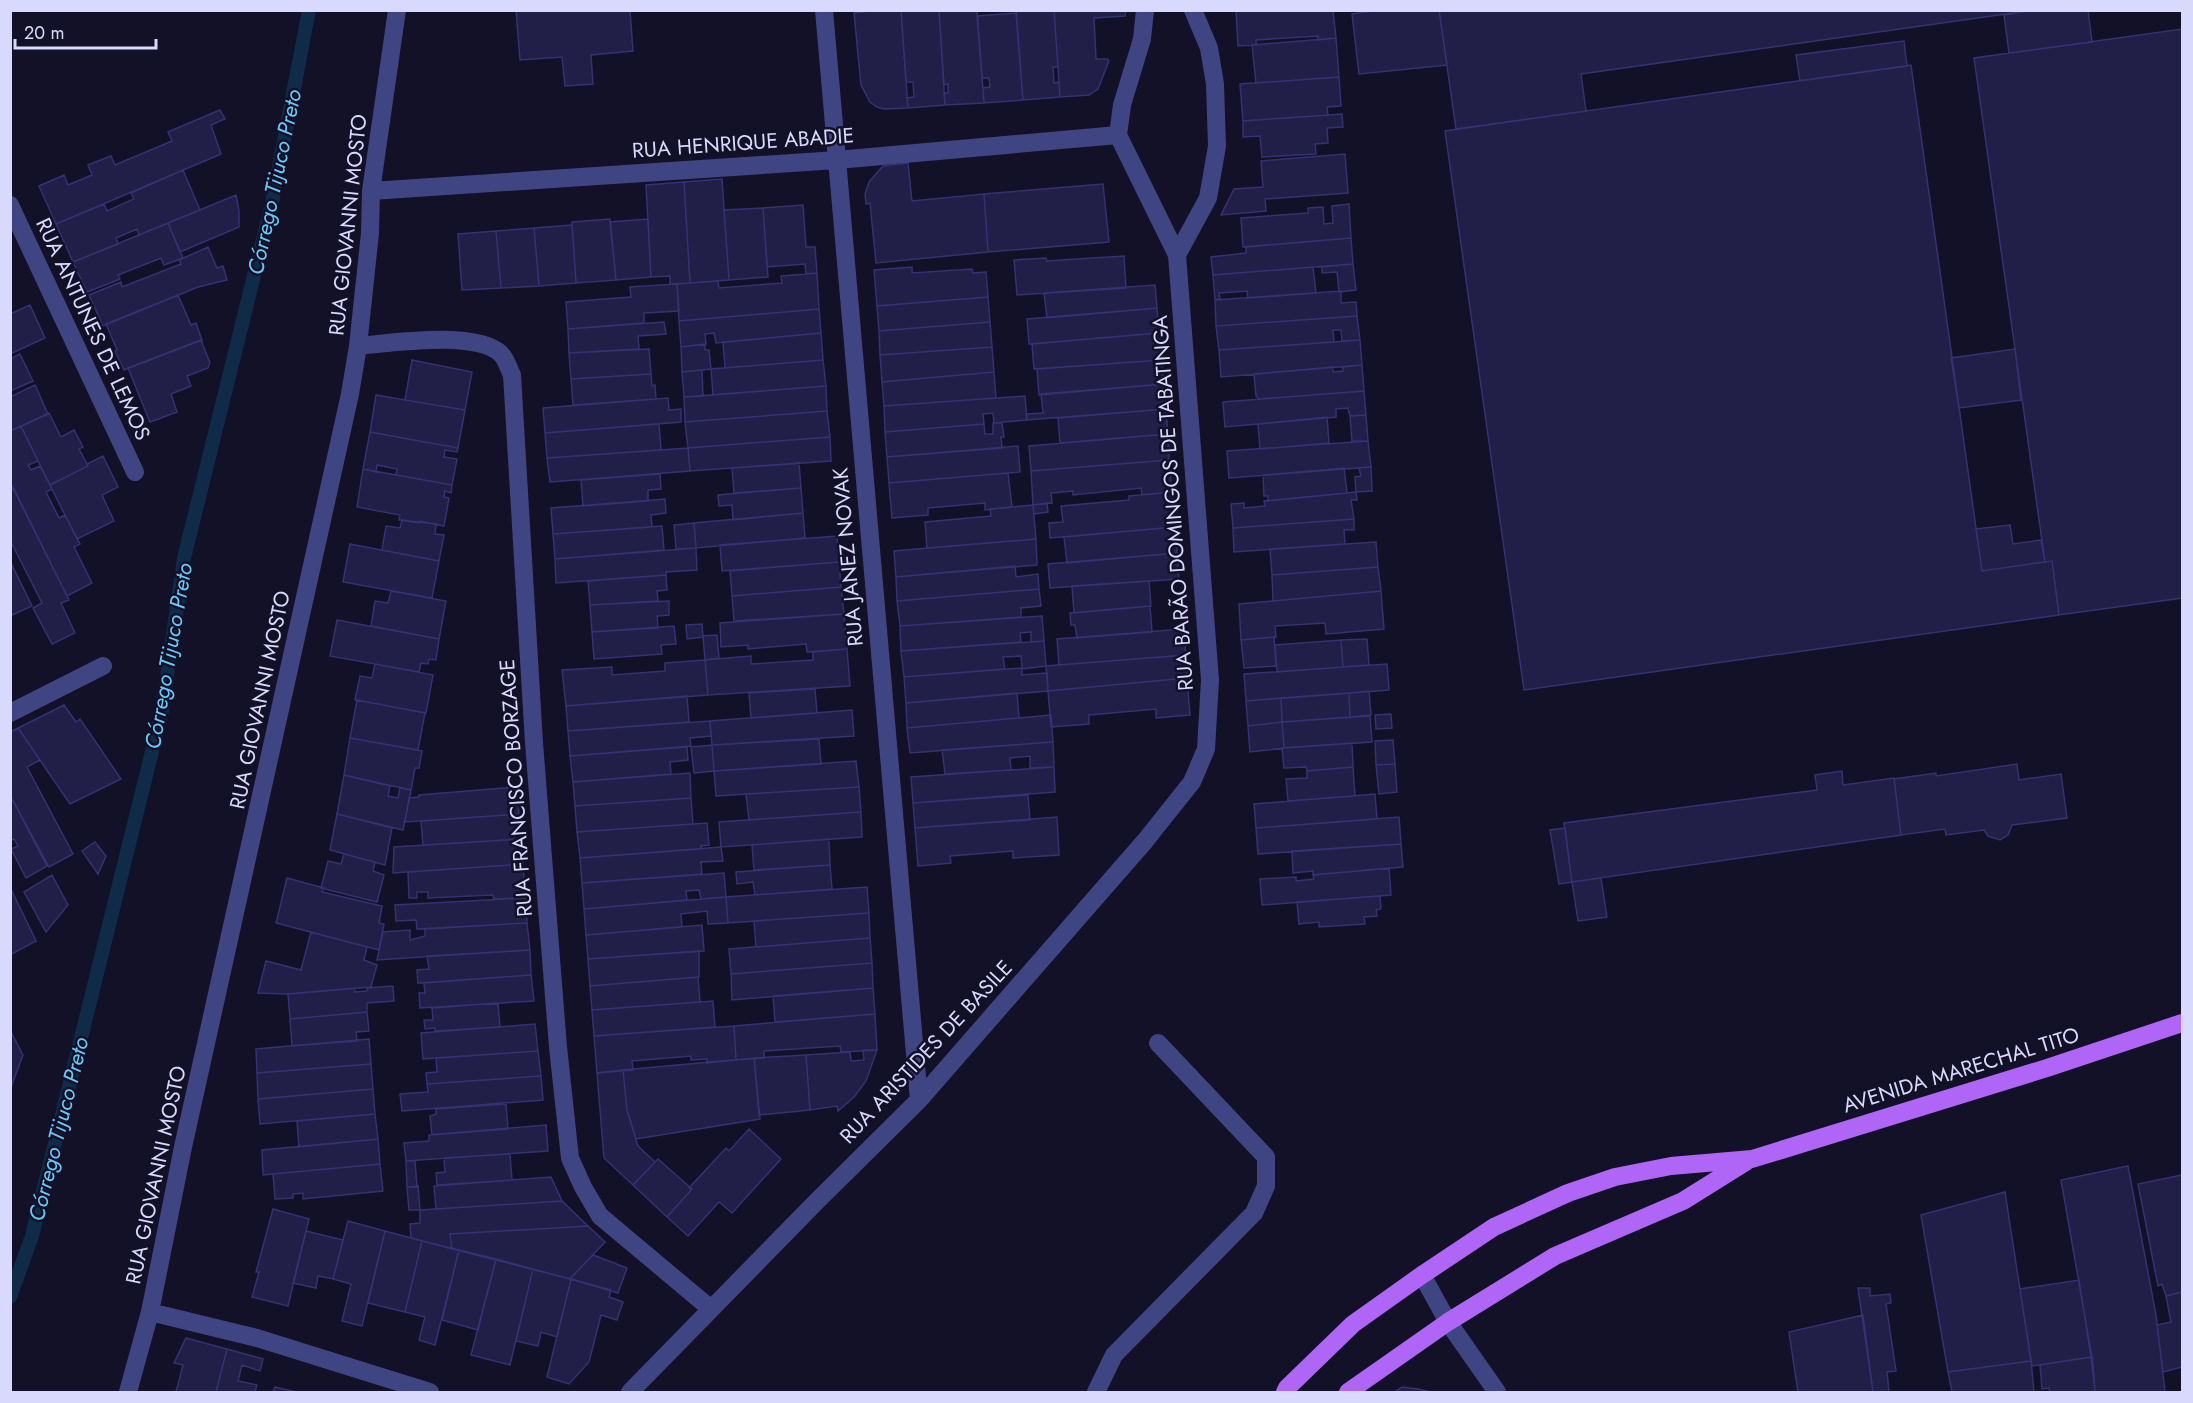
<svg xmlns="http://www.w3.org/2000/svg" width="2193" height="1403" font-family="Jost,sans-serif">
<rect width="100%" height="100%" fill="#121127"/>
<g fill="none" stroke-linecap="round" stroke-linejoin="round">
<path stroke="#0f2b48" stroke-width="14" d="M10,1297L32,1236L162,711L184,558L272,203L309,10"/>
</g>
<path fill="#211e47" stroke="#363172" stroke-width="1.5" d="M516,10H630L633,51L591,55L593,84L565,86L562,57L520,60Z
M880,10H901L908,108L884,109L877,107L870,102L861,85L854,13Z
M901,10H939L945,105L908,108L907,98L914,97L913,82H906Z
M939,10H977L984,103L945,105L944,93H948V84L944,85Z
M1016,10H1054L1058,67H1053L1054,83L1059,82L1060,97L1023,100Z
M1054,10H1126L1125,16L1094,18L1096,59H1107L1109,61L1098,89L1089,95L1060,97Z
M1236,10H1333L1336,38L1318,40V36L1256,40V45L1238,46Z
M1380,10H1439L1447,65L1359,74L1352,14Z
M1439,10H2034L1581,74L1586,111L1456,129Z
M2034,10H2088L2092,42L2009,53L2004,15Z
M1016,13L1023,100L984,103L983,88L990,87L989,78H982L977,16Z
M2182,29V598L2059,615L2052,561L2045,562L1974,58Z
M1336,38L1339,77L1256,83L1252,45Z
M1904,41L1907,66L1800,81L1796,55Z
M1911,65L1982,571L2052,561L2059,615L1524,690L1445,131Z
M1339,77L1341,106L1327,107L1328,115L1243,121L1240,84Z
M220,110L225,119L211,125L221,154L56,224L39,186L64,175L68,185L92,175L88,165L111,156L115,165L172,141L168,132Z
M1342,114L1343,127L1327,128L1328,143L1315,144L1316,154L1262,157L1260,136L1243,137V121Z
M1345,154L1348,193L1265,199L1266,211L1221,215L1234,189L1263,187L1261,161Z
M908,163L912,201L984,194L988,252L876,263L870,203L866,204L865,194L869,182L883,166Z
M183,170L200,210L139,235L137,229L116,238L118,244L73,262L56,224L104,204L107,211L134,199L131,193Z
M722,179L729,280L690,283L684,182Z
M684,182L690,283L670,284V276L651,277L646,185Z
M1103,184L1109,242L988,252L984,194Z
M236,195L239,211V227L180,252L168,223Z
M1349,204L1351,238L1243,247L1241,218L1308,213V208L1323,207L1324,224L1333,223L1332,206Z
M803,205L806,247H815L817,273L806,274L805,264L767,267L763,208Z
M763,208L768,277L729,280L724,210Z
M610,219L616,280L576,283L572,222Z
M648,219L651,277L616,280L610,222Z
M168,223L183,258L164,265L161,258L118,275L120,279L87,292L73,262Z
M572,225L576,283L539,286L534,228Z
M534,228L539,286L501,288L496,231Z
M496,231L501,288L462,290L458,234Z
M1351,238L1353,264L1213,275L1211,257L1246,253V247Z
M208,247L217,268L223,266L227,280L198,287L103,326L89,295L121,282L122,287L181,264L179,260Z
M1124,256L1126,288L1017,295L1014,260L1046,258L1047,261Z
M1353,264L1356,290L1339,292L1337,272L1322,273V267Z
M912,267V273L972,269L973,273L986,272L988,297L877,306L874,270Z
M1313,267L1316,293L1248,298L1247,291L1219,293L1220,299L1215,300L1213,275Z
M817,273L819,309L679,321L677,284L718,281L719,288L782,283L781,276Z
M677,284L679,311L644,313V323L568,329L566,302L631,297L630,287Z
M1155,285L1157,308L1047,318L1044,293Z
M1341,291V303L1356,302L1357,316L1216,326L1215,300Z
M178,295L191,325L196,323L202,340L124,370L115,351L117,350L106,324Z
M988,297L990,322L879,331L877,306Z
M30,305L45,338L10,354V314Z
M1157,308L1159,333L1029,344L1027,319Z
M819,309L821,333L716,343L714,333L705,334L706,344L681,347L679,321Z
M1357,316L1360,340L1342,341L1341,330H1333L1334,342L1219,350L1216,326Z
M664,322L666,334L638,336L639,349L569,353L568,329Z
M990,322L992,347L880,355L879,331Z
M821,333L823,360L725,368L723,342Z
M1159,333L1162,360L1034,369L1032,344Z
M201,340L210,363L208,368L187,376L191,386L171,394L177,412L150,422L128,368Z
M1360,340L1362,365L1221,377L1219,350Z
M705,344V350H709L711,369L682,372L681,347Z
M992,347L994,372L882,382L880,355Z
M649,349L651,374L571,379L569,353Z
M2015,349L2021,400L1959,408L1951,358Z
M20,354L33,381L10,391V359Z
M412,360L472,372L465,410L405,400Z
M823,360L826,386L713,395L711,369Z
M1162,360L1164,384L1039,395L1037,369Z
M1362,365L1364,391L1259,399L1256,396L1254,374L1333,367V372L1343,371V367Z
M702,370L703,396L684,397L682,372Z
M994,372L996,398L884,406L882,382Z
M651,374L652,386L655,385L656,399L573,405L571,379Z
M1164,384L1166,409L1027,420L1026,414L1043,413L1041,394Z
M35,385L48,414L10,431V397Z
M826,386L827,411L685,422L684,397Z
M1364,391L1366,415L1350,416L1348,408L1336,409V417L1225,427L1223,402Z
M376,395L465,410L458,448L370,432Z
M1025,396L1027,420L994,423L993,413L983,414L984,424L885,432L884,406Z
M668,398L669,410L681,409V422L545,433L543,408Z
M1166,409L1168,434L1060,443L1058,418Z
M827,411L830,437L688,448L685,422Z
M49,413L61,437L74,430L83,447L79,449L88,466L50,485L21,426Z
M1366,415L1368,441H1352L1350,416Z
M1327,417L1329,443L1260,449L1258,424Z
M993,423H1002L1004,437H1001L1002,448L887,457L885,432L984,424L985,434H993Z
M659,424L661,450L547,458L545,433Z
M21,426L38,461L28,465L31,470L40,466L52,489L46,492L59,518L65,515L80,544L74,547L92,583L67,596L10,482V431Z
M370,432L458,448L457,452L445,450L444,457L457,459L452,485L396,475L397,469L377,465L376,472L363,469Z
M1168,434L1169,460L1031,471L1029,446Z
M830,437L831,461L690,471L688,448Z
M1368,441L1371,467L1229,478L1227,451Z
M1018,446L1020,472L889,483L887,457Z
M688,448L690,471L550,482L547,458Z
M103,456L118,487L102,495L114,521L77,539L50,485L88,466L87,464Z
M1169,460L1172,492L1142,495L1141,488L1073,495V491L1051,493L1052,503L1033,505L1031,471Z
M799,463L801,488L734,493L732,468Z
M1371,467L1372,491L1356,492L1355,477L1361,476L1359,468Z
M1344,468L1347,493L1268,501V496H1264L1263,475Z
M363,469L452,485L451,493L445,491L444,497L449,498L444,526L420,521L419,523L399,520L400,515L357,507Z
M1008,473L1012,507L985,510V503L928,508V515L892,518L889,483Z
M660,474L661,489L648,490V501L583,506L581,480Z
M801,488L803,513L733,520L732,505L719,506L718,495Z
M14,489L69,600L61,603L75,633L52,644L33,608L42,603L10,540V491Z
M1172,492L1175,527L1050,538L1049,523L1063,522L1061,506L1129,500V496Z
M1356,492L1357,500H1351L1354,519L1233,528L1231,504L1244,503V508L1265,506L1264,501Z
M665,499L666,513L651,515L652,527L553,534L551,508Z
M1047,503L1048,512L1034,514L1033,505Z
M1033,505L1036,539L927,548L925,522L991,516L990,509Z
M803,513L805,538L696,548L694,523Z
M1354,519V530H1344L1345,544L1234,552L1233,528Z
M402,520L436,524L435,534L444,535L439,561L382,550L386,526L400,528Z
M694,523L696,548L676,549L674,525Z
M2010,525L2013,544L2041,540L2045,562L1982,571L1976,529Z
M662,526L664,550L555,559L553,534Z
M1175,527L1177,553L1067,563L1064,537Z
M837,536L839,562L722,571L720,545Z
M1036,539L1037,565L896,577L894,551Z
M1376,542L1378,567L1272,575L1270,549Z
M350,544L439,561L432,598L343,582Z
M696,548L697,570L666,572V575L556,583L555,559Z
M1177,553L1179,579L1050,588L1048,564Z
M10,561L32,606L10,616Z
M839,562L841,587L732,596L730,571Z
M1015,566L1016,577L1038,574L1039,589L897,601L896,577Z
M1378,567L1381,591L1273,601L1272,575Z
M666,575L667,590L657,591L658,601L590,605L588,581Z
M1149,581L1151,606L1074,613L1072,586Z
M841,587L844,614L734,621L732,596Z
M1039,589L1041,606L1021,608V617L900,626L897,601Z
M391,591L446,601L439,639L371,626L375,601L388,603Z
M1381,591L1384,629L1326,634L1325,623L1275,626L1276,637L1241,640L1239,604Z
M669,601V615L657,616L658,628L592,632L590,605Z
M1150,606L1152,632L1077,638L1075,625H1071L1070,613Z
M844,614L847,649L807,652L806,644L748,649V645L721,647L720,623Z
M1042,616L1044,641L1031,642V632L1020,633L1021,642L901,651L900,626Z
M337,620L439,639L436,660L429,659L428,664L421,663L419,672L330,656Z
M702,624L703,637L687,639L686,625Z
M674,626L676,644L661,645L662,654L594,659L592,632Z
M1183,629L1186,655L1059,665L1057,639Z
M717,635L719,658L705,660L703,636Z
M1274,637L1276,666L1244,668L1241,640Z
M1367,639L1369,665L1343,667L1341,640Z
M1341,640L1343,667L1277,672L1275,645Z
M1044,641L1046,666L1022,669L1021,656L1003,657L1005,669L904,677L901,651Z
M847,649L850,686L708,695L705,660L751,656V664L813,660V652Z
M1186,655L1187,678L1048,691L1046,666Z
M705,660L708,695L566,706L562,670L612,667V675L665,671V663Z
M375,664L433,675L426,713L355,700L360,676L372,678Z
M1387,664L1389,690L1246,701L1244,674Z
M1022,668V675L1047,673L1048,691L906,703L904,677Z
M1187,678L1190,715L1156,718V709L1089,715V724L1051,727L1048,691Z
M815,689L817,713L751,718L749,693Z
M1369,691L1371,715L1350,717L1349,693Z
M1017,693L1019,718L907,728L906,703Z
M1349,693L1350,717L1282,722L1281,698Z
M687,696L689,722L568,731L566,706Z
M1281,698L1282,722L1248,726L1246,701Z
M357,700L425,713L418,750L350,738Z
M64,705L76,722L80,719L121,779L70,804L18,728Z
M852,710L854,736L712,745L710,721Z
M1391,714L1392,728L1376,729L1375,715Z
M1051,715L1053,742L910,753L907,728Z
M1370,716L1372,742L1284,748L1282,722Z
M710,721L711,736L690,738L691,746L570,756L568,731Z
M1282,722L1284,748L1250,752L1248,726Z
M18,728L40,760L27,767L73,854L49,867L10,795V732Z
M350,738L422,751L419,768H415L411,790L344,775Z
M819,739L821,764L714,771L712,745Z
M1393,740L1395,764L1376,765L1375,741Z
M1053,742L1054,767L1030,768V756L1010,758L1011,770L945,774L942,750Z
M1352,743L1353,767L1307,771L1306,767L1284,768L1282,748Z
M712,745L714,771L694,773L691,747Z
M687,747L688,760L670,762L671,774L573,782L570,756Z
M856,761L859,787L716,796L714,771Z
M1395,764L1397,792L1379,794L1376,765Z
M2017,764L2019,780L2061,774L2067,818L2012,825L2008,835L2000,840L1988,836L1984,830L1946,835L1945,829L1901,835L1894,779L1936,773V776Z
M1054,767L1055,792L913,803L911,777Z
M1353,767L1355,796L1288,801L1286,779L1307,778V771Z
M1842,771L1843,785L1894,778L1901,835L1572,882L1564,823L1817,790L1815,775Z
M690,773L691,798L575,806L573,782Z
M344,775L390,786L388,796L398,798L400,788L411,790L403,830L337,814Z
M517,787L519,814L405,822L409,798L419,797V795Z
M859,787L861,812L749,820L746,794Z
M1375,794L1377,819L1256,828L1254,804Z
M10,795L47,866L26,878L11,849L18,846L14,839L10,841Z
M1028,795L1030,820L915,828L913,803Z
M691,798L693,824L577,832L575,806Z
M861,812L862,837L721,847L719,822Z
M337,814L392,828L385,865L330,850Z
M519,814L521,839L423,845L421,821Z
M1057,817L1059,855L1013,858V851L950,856L951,863L918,866L915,828Z
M1399,817L1401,844L1258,854L1256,828Z
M707,823L709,845L701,846V849L580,858L577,832Z
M1565,828L1572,882L1559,884L1550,830Z
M521,839L523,864L393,873L394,847Z
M829,839L830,865L754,870L752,845Z
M95,842L106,856L98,874L82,851Z
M1401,844L1403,867L1313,875V871L1293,873L1292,851Z
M721,847L723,861L701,862L702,874L582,883L580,858Z
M344,854L375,862L373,871L384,875L377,902L321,888L328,861L341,864Z
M523,864L525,898L494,899L493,895L428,898V892H417V898H409L408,872Z
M830,865L832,889L755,895L753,882L737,884L736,872Z
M1389,868L1391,895L1262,905L1260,879L1296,877V881L1314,879L1313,875Z
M724,873L726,897L701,899L699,890L686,891L687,900L584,909L582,883Z
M52,875L68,905L46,932L24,892Z
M287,878L324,888L322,892L382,906L379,923L384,924L379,950L276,923Z
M1601,878L1607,917L1578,921L1572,882Z
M10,887L36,941L10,955Z
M867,887L869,913L728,923L726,897Z
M1380,896L1381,909L1376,910L1377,916L1364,917L1365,924L1319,927V922L1299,924L1297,902Z
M726,897L728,923L708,924L707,911L681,914L682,927L586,935L584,909Z
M525,898L527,923L417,929L416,920L396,921L395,905Z
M869,913L870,938L756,947L754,921Z
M527,923L530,950L377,960L383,932L410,930V940L425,936V929Z
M702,925L704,951L588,959L586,935Z
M311,932L367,947L364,960L377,965L371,987L288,994L258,993L266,961L301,970Z
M870,938L872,963L731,974L729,949Z
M530,950L531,975L418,983L417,970L429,969L427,956Z
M699,951V977L590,986L588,959Z
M872,963L873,988L732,1000L731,974Z
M531,975L534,1001L420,1008L419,993H425L424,983Z
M698,977L700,1002L592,1010L590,986Z
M393,986L394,1001L367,1003V1012L290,1019L288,994L355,988V992L367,991V988Z
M873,988L875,1014L775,1022L773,996Z
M713,1001L715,1027L594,1036L592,1010Z
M498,1003L500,1027L435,1031V1028L425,1029L424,1020H433L432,1008Z
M367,1012L369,1031L356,1032L357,1041L292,1046L290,1019Z
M875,1014L877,1050L841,1052L840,1046L764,1051V1058L736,1060L734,1026Z
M535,1024L538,1051L423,1059L421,1033Z
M734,1026L736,1060L707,1063V1059L691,1060V1056L632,1061L633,1070L597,1073L594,1036Z
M10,1030L23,1055L10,1090Z
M369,1039L371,1064L257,1073L256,1049Z
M863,1050H877L866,1081L855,1096L838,1111L837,1106L810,1110L806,1055L850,1052L851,1061L864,1060Z
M538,1051L541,1076L427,1084L426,1073L437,1072L436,1058Z
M806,1055L810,1110L759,1115L754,1058Z
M754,1058L760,1119L636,1139L627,1110L623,1070Z
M371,1064L373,1089L258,1099L257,1073Z
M623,1070L627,1110L638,1146L655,1162L633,1185L604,1158L597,1073Z
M541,1076L543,1100L402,1111L400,1094L428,1092L427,1084Z
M373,1089L375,1114L260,1124L258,1099Z
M506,1104L508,1129L432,1135L430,1116L436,1114V1109Z
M375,1114L378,1139L299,1147L297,1121Z
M546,1125L548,1151L406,1161L404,1143L429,1141V1135Z
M749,1129L781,1159L732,1213L719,1202L688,1236L667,1217L692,1189L689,1188L726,1148L729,1151Z
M378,1139L380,1164L263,1175L262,1150Z
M510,1154L512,1180L437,1185L436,1173L445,1172L444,1158Z
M658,1159L692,1189L667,1217L633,1185Z
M406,1161H415L417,1187H407Z
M380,1164L383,1191L303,1199V1193L293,1194V1198L275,1199L273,1174Z
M2128,1166L2156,1315L2165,1392H2095L2093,1363L2061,1180Z
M2182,1175V1292L2166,1296L2162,1284L2158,1286L2138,1184Z
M551,1177L562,1201L436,1209L434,1186Z
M418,1186L420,1210H409L407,1187Z
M2005,1192L2031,1361L1948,1372L1921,1215Z
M562,1201L588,1226L450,1234L452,1249L411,1238L410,1224L420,1223V1210Z
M273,1209L309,1219L288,1306L252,1297L259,1272H256Z
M348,1221L385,1231L362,1326L342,1321L351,1284L333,1279Z
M588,1226L605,1242L570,1279L452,1249L450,1234Z
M306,1231L343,1240L333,1279L318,1276L316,1288L293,1283Z
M385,1231L422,1241L405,1312L368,1303Z
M422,1241L459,1250L435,1345L419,1340L425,1317L405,1312Z
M459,1250L496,1259L478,1330L442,1320Z
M593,1255L627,1268L618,1293L570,1279Z
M496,1259L533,1269L510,1365L471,1355Z
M533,1269L571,1279L557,1337L541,1332L538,1346L516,1341Z
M571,1279L611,1290L609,1297L623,1302L617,1320L601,1315L589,1362L569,1384L547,1377Z
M2079,1280L2091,1357L2032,1366L2020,1289Z
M1858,1288H1870V1296L1890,1294L1891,1303L1886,1304L1896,1371L1887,1372L1889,1392H1873Z
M2182,1292V1367L2163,1372L2157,1325L2171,1322L2166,1296Z
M1863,1315L1873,1392H1798L1789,1332Z
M186,1338L227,1349L216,1392H176L183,1365L174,1363Z
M227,1349L263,1359L260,1371L242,1365L238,1381L257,1385L255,1392H216Z
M2091,1357L2095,1392H2050L2049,1388L2042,1389L2040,1365Z
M2031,1361L2034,1392H1952L1948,1372Z
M275,1387L296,1392H273Z
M1402,1387L1418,1389L1430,1392H1395Z"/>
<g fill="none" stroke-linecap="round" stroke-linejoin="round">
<path stroke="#3f4583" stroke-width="18" d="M824,10L919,1100
M371,191L837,160L1118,135
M10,205L135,472
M1177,255L1208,198L1217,146L1215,84L1209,48L1193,10
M358,346C392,343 476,330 501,354C506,359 509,369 512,375L534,743L558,1047L570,1158L583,1187L600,1216L711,1309
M10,713L103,666
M1422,1275L1448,1322L1497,1392
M150,1312L257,1338L430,1392
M128,1392L150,1312L183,1147L350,394L358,346L370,233L371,191L397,10
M630,1392L817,1201L919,1100L1145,841L1192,782L1206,749L1210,680L1177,255L1118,135L1122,105L1142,39L1145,10
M1096,1392L1114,1355L1254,1213L1266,1186V1157L1158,1043"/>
<path stroke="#af66f7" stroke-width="18" d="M1285,1392L1287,1388L1353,1324L1422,1275L1494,1227L1568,1193L1615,1177L1671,1166L1752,1159L2047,1068L2182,1023
M1348,1392L1448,1322L1555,1256L1683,1201L1747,1161"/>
</g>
<g text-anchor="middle" stroke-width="5" stroke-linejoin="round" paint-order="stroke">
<g font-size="21" fill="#d9d9fd" stroke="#121127">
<text transform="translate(743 143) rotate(-4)" y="7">RUA HENRIQUE ABADIE</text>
<text transform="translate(348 225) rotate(-84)" y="7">RUA GIOVANNI MOSTO</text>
<text transform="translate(93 329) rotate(65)" y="7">RUA ANTUNES DE LEMOS</text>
<text transform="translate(1173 503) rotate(-94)" y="7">RUA BARÃO DOMINGOS DE TABATINGA</text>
<text transform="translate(848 557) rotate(-95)" y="7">RUA JANEZ NOVAK</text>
<text transform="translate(260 700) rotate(-78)" y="7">RUA GIOVANNI MOSTO</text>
<text transform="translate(516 788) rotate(-94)" y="7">RUA FRANCISCO BORZAGE</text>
<text transform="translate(926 1052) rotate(-47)" y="7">RUA ARISTIDES DE BASILE</text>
<text transform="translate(1961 1070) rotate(-17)" y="7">AVENIDA MARECHAL TITO</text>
<text transform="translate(156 1175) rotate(-78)" y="7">RUA GIOVANNI MOSTO</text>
</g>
<g font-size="22" font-style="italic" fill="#6dc8f7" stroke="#121127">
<text transform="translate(274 182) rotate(-78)" y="8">Córrego Tijuco Preto</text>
<text transform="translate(168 656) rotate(-80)" y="8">Córrego Tijuco Preto</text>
<text transform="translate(58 1129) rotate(-76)" y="8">Córrego Tijuco Preto</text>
</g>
</g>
<rect width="2193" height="1403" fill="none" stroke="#d9d9fd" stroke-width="24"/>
<path d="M15 39v9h141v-9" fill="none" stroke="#d9d9fd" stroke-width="3"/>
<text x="24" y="39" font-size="18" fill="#d9d9fd" stroke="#121127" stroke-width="4.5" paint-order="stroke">20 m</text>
</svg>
